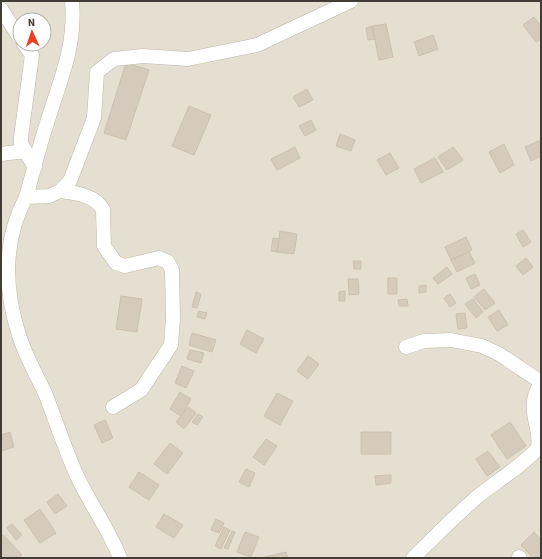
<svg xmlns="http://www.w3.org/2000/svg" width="542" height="559" font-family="'Source Sans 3',sans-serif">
<rect width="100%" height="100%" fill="#f1ede3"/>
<path fill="#e4dfd1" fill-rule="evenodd" d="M1,1H541V558H1ZM20,20H44V44H20Z"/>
<path fill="#d5cbbc" stroke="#ccc0ad" d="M534,17L541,26V39L536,42L523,25Z
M386,24L393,57L379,60L372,26Z
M372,26L375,39L368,40L366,28Z
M433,35L438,49L419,56L414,42Z
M126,63L149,70L126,140L104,133Z
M307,89L313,100L299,107L293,97Z
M189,106L211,115L194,155L172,146Z
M311,120L316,130L305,136L299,126Z
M340,134L355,140L351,151L336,146Z
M541,140V156L531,161L525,147Z
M504,144L514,165L500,173L489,152Z
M295,147L300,158L277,170L271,159Z
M453,147L463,160L447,170L438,157Z
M390,153L399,168L386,175L377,160Z
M435,158L443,172L421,183L414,169Z
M523,230L531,242L523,247L516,234Z
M280,231L297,234L294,254L277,252Z
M466,237L472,250L451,260L445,247Z
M273,238L279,239L277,252L271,251Z
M469,252L475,263L457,272L451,260Z
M526,258L533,267L523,275L516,266Z
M353,261H361V269H354Z
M447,267L452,274L438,284L433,278Z
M475,274L480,285L471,289L466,278Z
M388,278H397V294H388Z
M348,279H358L359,294L349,295Z
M426,285V292L419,293V286Z
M484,289L495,303L485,310L474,297Z
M345,291V301H339V292Z
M196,292L201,294L197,308L192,307Z
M450,294L456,303L450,307L444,298Z
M121,296L142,299L137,332L116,329Z
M407,299L408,306H399L398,300Z
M473,299L483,312L476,318L465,304Z
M499,310L508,325L497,331L488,317Z
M199,311L207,313L205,319L197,317Z
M465,313L467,328L458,329L456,314Z
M247,330L264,339L256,353L240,344Z
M192,333L216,340L212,352L189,345Z
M190,350L204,353L201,363L187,359Z
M308,356L319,364L308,379L297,371Z
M182,366L194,371L186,388L175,383Z
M180,392L191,399L181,416L170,409Z
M277,393L293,401L280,425L264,416Z
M188,407L196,413L184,429L176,422Z
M198,414L203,417L197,425L192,422Z
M105,420L113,438L102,443L94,425Z
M510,422L526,446L507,459L491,435Z
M10,432L14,447L1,451V435Z
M361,432H391V454H361Z
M266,439L277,446L264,465L253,457Z
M170,443L183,453L167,474L154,464Z
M488,451L500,467L487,476L476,459Z
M246,469L255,473L249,487L239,482Z
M139,472L159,485L149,500L129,487Z
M391,475V483L376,485L375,476Z
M58,494L67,506L55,514L47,502Z
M40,509L56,533L40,543L24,520Z
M164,514L183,525L174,538L156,527Z
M216,519L224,523L219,533L211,530Z
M12,524L22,535L16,540L7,528Z
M224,527L230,530L221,549L215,546Z
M232,531L235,532L228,549L224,548Z
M245,532L259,537L251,557L237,552Z
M534,532L541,540V558H533L521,545Z
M3,535L22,555L19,558H3L1,556V537Z
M286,552L288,558H265V557Z"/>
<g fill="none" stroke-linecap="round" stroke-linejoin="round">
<g stroke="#beb7a9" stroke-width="15">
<path id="minor" d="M1,9L20,38
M24,44L32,55L21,137V144L35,167
M1,154L25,151
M60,191C75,193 96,195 103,210L104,246L116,263L125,266L159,258L168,262L172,270L173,318L171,345L141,390L113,407
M26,197C33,173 39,147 47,123C60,80 76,47 72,1
M406,347L424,341L451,340L482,346L499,354L541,382
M519,557L520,558
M120,558C109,530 91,505 78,478C65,450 56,421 45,393C36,374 25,355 19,335C4,289 3,240 26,197L49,196L60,191L70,181L94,118L97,72L114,59L143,56L188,59L257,45L351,1
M413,558C434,537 455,516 477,497C490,486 533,458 538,447C542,427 524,409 541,383"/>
</g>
<use href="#minor" stroke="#fff" stroke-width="14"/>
</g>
<rect width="542" height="559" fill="none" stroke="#423d34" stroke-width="4"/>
<g transform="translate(32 32) rotate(357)"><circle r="19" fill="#ffffff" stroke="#b3b1ae"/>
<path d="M0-3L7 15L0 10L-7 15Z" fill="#ef3f1c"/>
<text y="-6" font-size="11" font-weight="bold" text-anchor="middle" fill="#423d34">N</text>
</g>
</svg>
